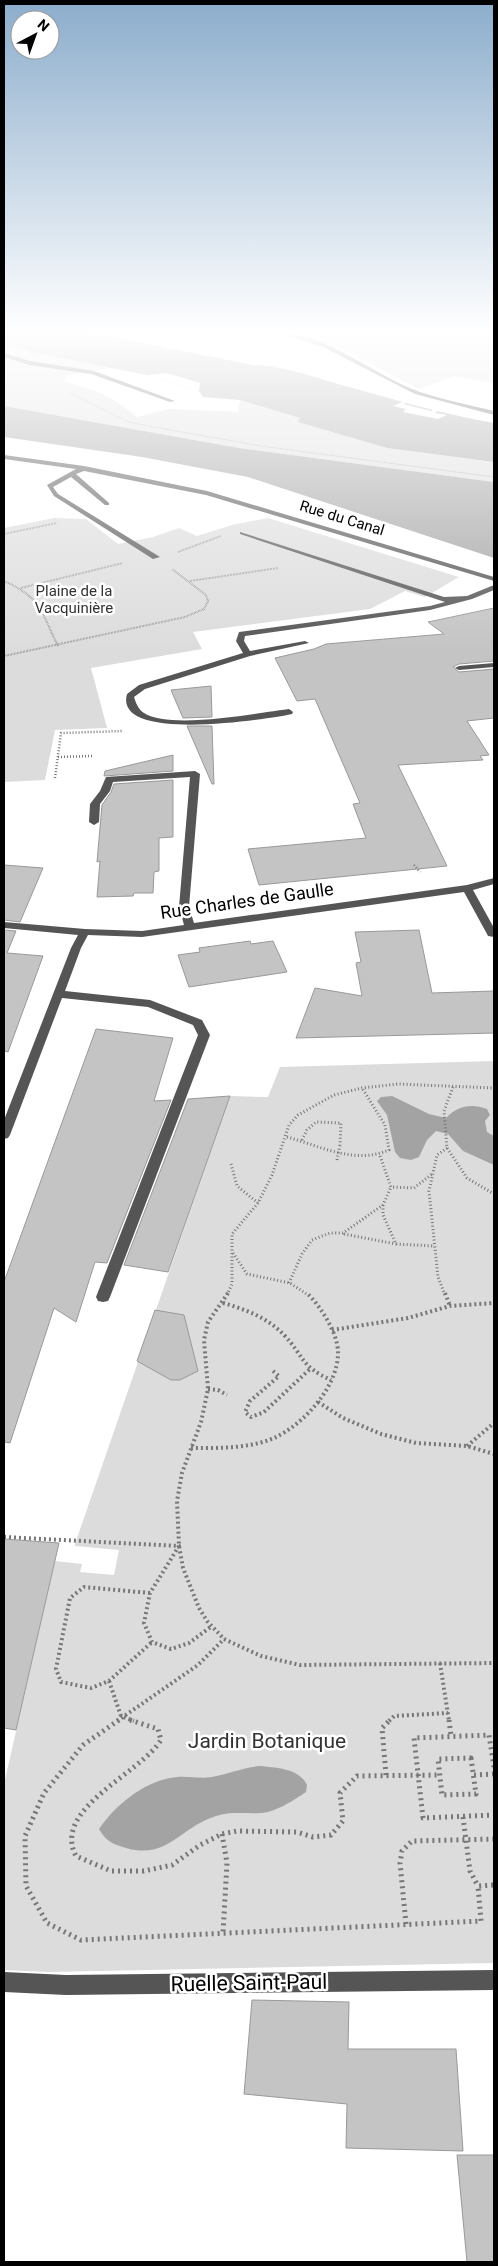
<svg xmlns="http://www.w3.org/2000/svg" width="498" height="2266" font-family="Roboto,sans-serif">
<rect width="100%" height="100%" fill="#fff"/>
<path fill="#dcdcdc" d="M293,333H494V383L453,376L419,389L342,349Z
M4,343L31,352L110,368L68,375L64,382C95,389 112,396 137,417L169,409L238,412L240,400L301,418L299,422L387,448L494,462V482L239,448L4,406Z
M54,518L86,519L118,544L153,537L179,528L197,536L232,525L268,518L459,577L425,597L405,591L370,609L193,632L202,649L91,668L107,728L55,730L45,780L4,782V528Z
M494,1061V1963L49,1972L4,1970V1784L55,1561L82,1564L80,1572L114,1575L119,1550L75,1546V1544L230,1096L268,1097L280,1067Z"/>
<path fill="#a3a3a3" d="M4,333H89L252,365C282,366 308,375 338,384C390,398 441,414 494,423V462L387,448L298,422L300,418L240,400L203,397L199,391L147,375L31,352L4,343Z
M4,406L239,448L494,482V558L248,477L142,457L4,437Z
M392,1096L429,1114L446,1118C457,1106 471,1103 487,1109L490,1115L485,1121L487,1132L494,1136V1165L463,1151L448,1134L436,1131L427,1140L419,1157L411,1160L400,1158L395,1152L387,1115L377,1101L381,1097Z
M260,1766C277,1768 299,1768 307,1785L306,1792C294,1800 276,1812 261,1813C246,1814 231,1811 216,1816C180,1827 168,1860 126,1848C112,1844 106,1841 99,1829C116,1804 146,1780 177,1777C189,1776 200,1779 212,1777C229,1774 241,1768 260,1766Z"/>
<path fill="#fff" d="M167,373L200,383L199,391L147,375Z
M405,401L407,402L403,404L431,411L436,409L438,410L435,413L447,415L438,419L403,412L406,409L393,406Z"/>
<path fill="#c4c4c4" stroke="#999" d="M494,608V661L459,664L453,667L459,672L494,669V718L467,721L489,755L480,756L483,760L398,765L447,866L259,885L248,849L366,838L353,804L360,803L315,699L297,701L275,658L314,649L326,644L444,634L428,622Z
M211,686L212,717L183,718L171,690Z
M187,726H212L214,784H212Z
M173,755V771L104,776L105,771Z
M173,780V837L159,838V871L154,872L153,893H134L133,896L97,897L100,861L97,862L102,805L111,792L114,784Z
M4,865L43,868L20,922L4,920Z
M4,930L16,931L7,953L43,956L8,1052L4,1051Z
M419,930L432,993L494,991V1033L296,1038L315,988L362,996L356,963L361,962L355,932Z
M250,941L251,944L273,941L287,972L189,987L178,955L200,952L199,948Z
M96,1029L173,1038L154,1101L171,1100L107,1263L95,1262L76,1322L54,1308L10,1443L4,1442V1282Z
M230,1096L168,1272L124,1265L188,1099Z
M155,1310L184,1315L198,1371L180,1380H171L137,1361Z
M4,1539L59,1543L16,1730L4,1728Z
M252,2000L349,2002L348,2049H456L463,2151L346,2148L347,2104L244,2094Z
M457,2155H494V2262H467Z"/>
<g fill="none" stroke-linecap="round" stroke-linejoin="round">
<path stroke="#777" stroke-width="1" stroke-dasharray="0.5 1" stroke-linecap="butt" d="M92,333L246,364
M268,368L277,365
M284,373L293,370
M298,377L307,374
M312,381L321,378
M325,386L333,383
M340,390L348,387
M70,393L129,422L154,427L261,446L494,477"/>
<path stroke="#777" stroke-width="2" stroke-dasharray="0.5 1" stroke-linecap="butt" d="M4,534L57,523
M178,552L221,536
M4,581C42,598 41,612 58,646
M190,581L278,568
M21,588L123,563
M4,656L185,617L204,609L208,601L206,595L172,569"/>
<path stroke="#777" stroke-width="2.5" stroke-dasharray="1 2" stroke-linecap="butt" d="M58,757L92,756
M55,778L61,733L123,731
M414,865L420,872"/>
<path stroke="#777" stroke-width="3" stroke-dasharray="1 2.5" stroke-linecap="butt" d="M453,1087L444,1111L447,1148L467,1178L494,1194
M287,1137C320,1146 355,1165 389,1150L385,1125L362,1088
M302,1140L307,1130L316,1122L341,1123L340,1145
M380,1156L391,1187L414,1188L432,1174
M231,1164L237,1186L258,1203
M383,1205V1215L396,1244L434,1246
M344,1234L396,1244
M233,1253L247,1274L290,1283L308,1295
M289,1283L302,1254L312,1240L330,1233H343L383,1205L391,1187
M227,1295L232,1284V1234L258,1203L272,1175L289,1125L298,1115L334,1095L362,1088L398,1084L494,1088
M445,1295L438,1277L429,1191L437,1155L447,1148"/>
<path stroke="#777" stroke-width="4" stroke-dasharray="2 3" stroke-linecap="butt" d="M228,1293L208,1322L204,1340L208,1389L201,1422L182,1473L177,1501L179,1546L183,1568L199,1608L207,1621L224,1639L261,1656L300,1665L494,1663
M445,1293L450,1306
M223,1303C245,1309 268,1318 284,1335C304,1356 300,1366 331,1380
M332,1330L408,1318L450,1306L494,1303
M273,1371L279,1376L250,1401L245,1412L251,1417L264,1412L310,1369
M208,1389L218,1390L227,1395
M318,1402L343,1418L381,1434L416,1443L467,1446L494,1454
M467,1446L494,1423
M191,1448C218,1448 248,1449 274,1438C303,1425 338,1387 338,1353C338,1333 321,1307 307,1293
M4,1537L179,1546L150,1593L144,1623L152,1642L171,1649L189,1643L212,1626
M150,1593L84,1587L70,1598L56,1669L61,1682L91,1688L109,1681L152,1642
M440,1663L449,1721
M109,1681L121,1716L134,1721
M117,1721L198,1665L224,1639
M389,1721L394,1716L448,1713"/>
<path stroke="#777" stroke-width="5" stroke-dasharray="2 4" stroke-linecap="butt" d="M119,1720L83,1745L44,1793L25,1836L26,1886L47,1923L81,1940L481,1921L478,1886L494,1885
M130,1720L158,1729L161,1740C140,1774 51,1809 76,1856L111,1871H144L172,1865L200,1845L222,1834L237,1831L297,1832L313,1837L331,1835L343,1821L340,1793L357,1776L440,1775
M449,1720L451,1736
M471,1758L476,1794L442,1795L438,1759Z
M494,1767L489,1735L414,1738L423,1818L494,1815
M386,1775L382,1728L390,1720
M474,1775L494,1774
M463,1817L470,1871L478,1886
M222,1834L227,1863L223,1933
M406,1924L400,1863L402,1851L412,1841L494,1839"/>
<path fill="#555" fill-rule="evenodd" d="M279,333C328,333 376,377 420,392C444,400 470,405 494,411V415L415,394L323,347Z
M4,353L30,361L94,371L175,401L170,402L91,374L29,365L4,357Z
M4,455L84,466L207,491L494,577V581L206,495L84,471L76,474L109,503V505H105L71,477L53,487L58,494L160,557L153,559L54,496L47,485L76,469L4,459Z
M240,532L444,597L467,596L494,585V590L472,599L430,610L245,636L244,641L250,651L305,641L309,643L250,656L145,689L134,697C136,703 138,709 144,713C171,730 256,713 289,709L293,712L292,714C269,719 113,744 127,694L139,685L243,653L236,641L239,632L430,606L445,602L240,534Z
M494,663V667L459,670L455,668L459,666Z
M195,771L200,774L189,907L194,923L467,885L494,878V884L473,890L494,928V937L488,936L487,934L464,892L142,937L88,935L81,948L65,991L150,1000L202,1020L210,1035L110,1297L108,1301L103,1302L98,1301L96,1297L198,1035L193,1025L148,1007L62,998L10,1135L8,1138L4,1139V1120L71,948L78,935L4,928V922L85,929L142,931L184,925L179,907L190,777L113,782L110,791L100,804L99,822L94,825L89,822L90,804L100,791L106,777Z
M494,1970V1990L66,1995L4,1992V1972L66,1975Z"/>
<path stroke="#777" stroke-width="3" stroke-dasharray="1 2.5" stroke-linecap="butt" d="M337,1160L340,1145"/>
</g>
<linearGradient id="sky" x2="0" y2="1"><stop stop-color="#8cadcc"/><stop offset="0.51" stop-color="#fff"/><stop offset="1" stop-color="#fff" stop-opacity="0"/></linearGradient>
<rect width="498" height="650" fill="url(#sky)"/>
<g text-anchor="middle" stroke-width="5" stroke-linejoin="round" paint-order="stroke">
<g font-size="15" fill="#000" stroke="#fff">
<text transform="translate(342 518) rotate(17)" y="5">Rue du Canal</text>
</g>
<g font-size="15" fill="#333" stroke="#fff">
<text x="74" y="596">Plaine de la<tspan x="74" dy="17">Vacquinière</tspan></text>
</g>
<g font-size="18" fill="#000" stroke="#fff">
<text transform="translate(247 901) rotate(-8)" y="6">Rue Charles de Gaulle</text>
</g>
<g font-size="21" fill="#333" stroke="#fff">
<text x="267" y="1748">Jardin Botanique</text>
</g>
<g font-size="21" fill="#000" stroke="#fff">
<text transform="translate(249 1983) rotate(-1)" y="7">Ruelle Saint-Paul</text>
</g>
</g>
<rect width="498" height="2266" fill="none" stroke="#000000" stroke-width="10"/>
<g transform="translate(35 35) rotate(41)"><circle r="24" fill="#ffffff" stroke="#999999"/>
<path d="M0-4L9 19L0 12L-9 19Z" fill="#000000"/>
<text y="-8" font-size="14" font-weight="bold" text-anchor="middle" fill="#000000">N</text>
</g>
</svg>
